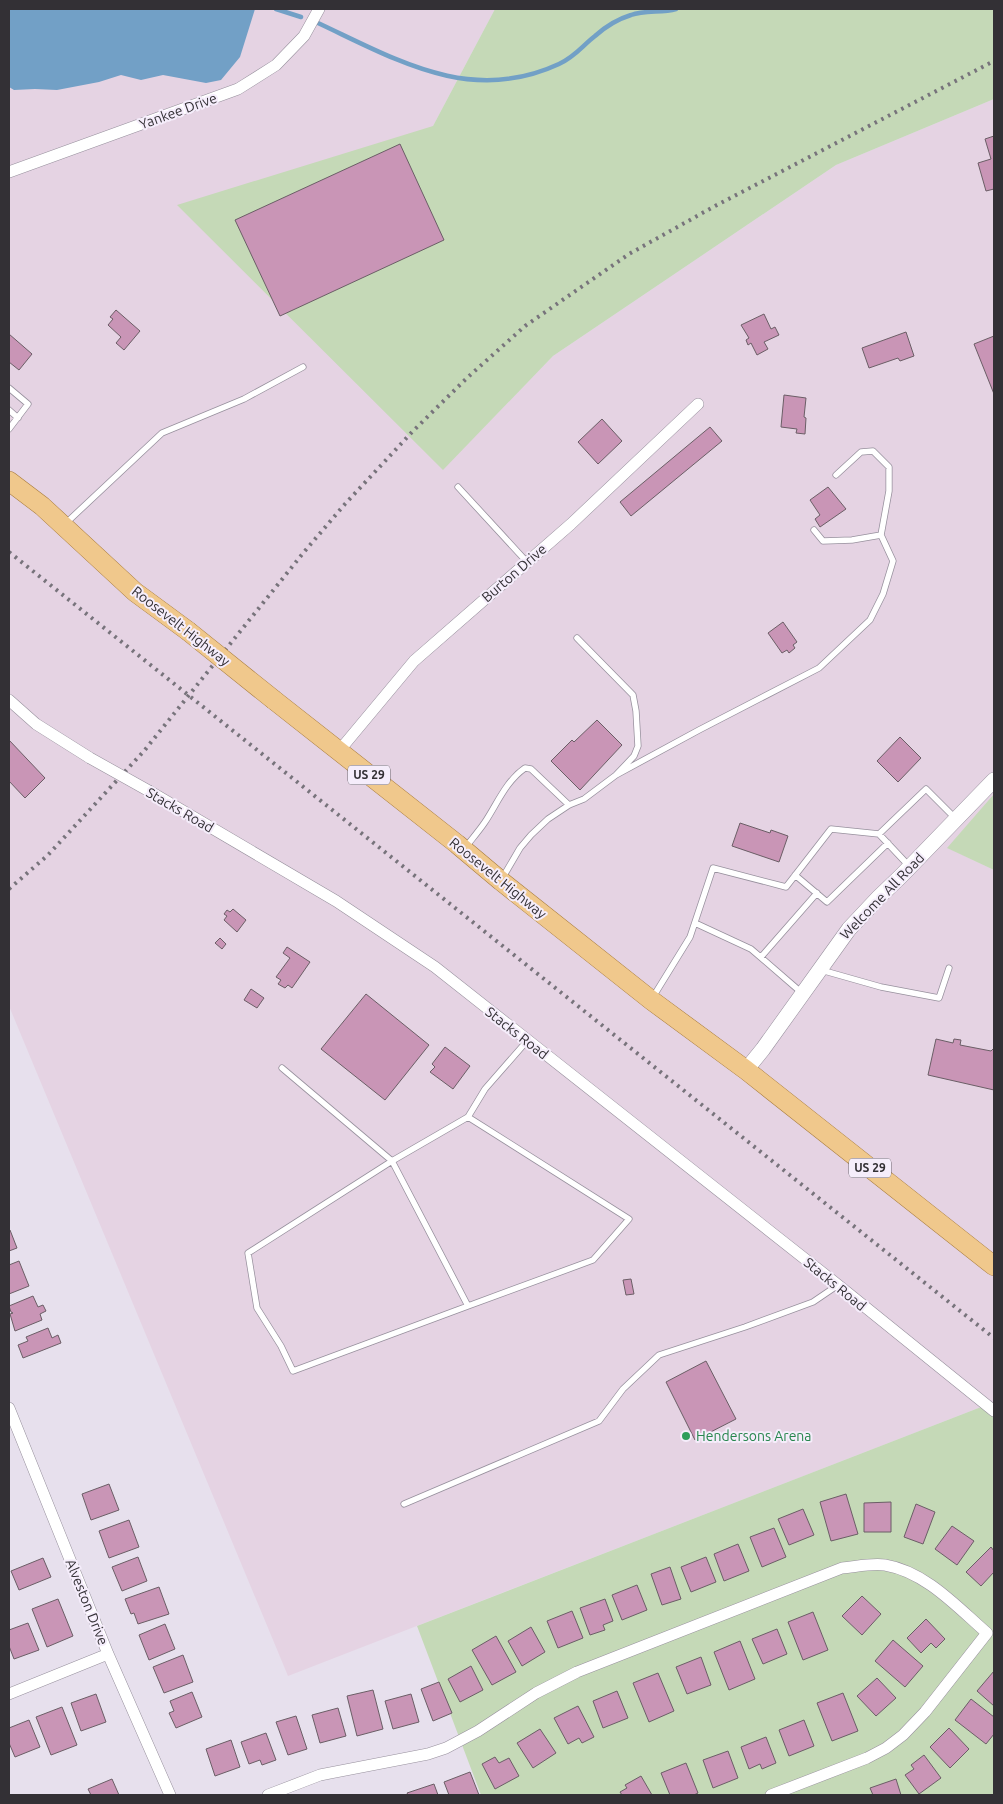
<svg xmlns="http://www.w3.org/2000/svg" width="1003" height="1804" font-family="Ubuntu,sans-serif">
<rect width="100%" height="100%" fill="#e7e0ed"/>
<path fill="#e5d3e3" d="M9,9H495L433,126L443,469L553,356L836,165L994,99V794L948,848L994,870V1402L288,1676L9,1006Z"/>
<path fill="#c5d9b7" d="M495,9H994V99L836,165L553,356L443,470L177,205L433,126Z
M994,794V870L947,848Z
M994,1402V1795H481L417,1626Z"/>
<path fill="#72a0c6" d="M9,9H255L240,57L221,80L206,83L163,75L141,80L121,75L99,82L57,90L35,89L14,90L9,87Z"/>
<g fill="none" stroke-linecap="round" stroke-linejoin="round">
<path stroke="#72a0c6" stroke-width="4.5" d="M276,9L301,17
M318,23C397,60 471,105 559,64C576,56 582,46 595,36C605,27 618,19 631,15C645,10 662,13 676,9"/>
</g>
<path fill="#c995b6" stroke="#6b5e66" d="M994,136V189L986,191L978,163L991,159L985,139Z
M400,144L444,240L280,316L235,220Z
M116,310L140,331L124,350L116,343L121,337L108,325L113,319L110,317Z
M764,314L771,329L775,327L779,335L764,342L768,349L757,355L751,343L748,345L746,340L749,338L741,325Z
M906,332L914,356L900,361L898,358L869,368L862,348Z
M9,334L32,354L19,370L9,362Z
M994,336V394L974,344Z
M784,395L806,398L804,417L806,418L805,434L796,433L797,429L781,427Z
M602,419L622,441L598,464L578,442Z
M710,427L722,441L631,516L620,502Z
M828,487L846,509L820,527L815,519L820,515L810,500Z
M783,622L797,642L793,645L795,648L789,653L787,650L782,653L768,633Z
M597,720L622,745L580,790L551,761L572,740L574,742Z
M900,737L921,758L898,782L877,761Z
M9,740L45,778L25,798L9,781Z
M740,823L770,833L771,830L788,836L779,862L732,846Z
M233,909L246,920L237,932L224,920L227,916L224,914L227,910L230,912Z
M220,938L226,944L222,949L215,943Z
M287,947L310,962L292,988L288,985L285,988L278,984L281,980L276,977L290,958L283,953Z
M251,989L264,998L257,1008L244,1000Z
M366,994L429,1045L385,1100L321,1049Z
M936,1039L953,1043L954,1039L961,1040L960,1045L991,1051L994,1048V1090L928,1075Z
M445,1047L470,1066L453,1089L430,1072L435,1067L432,1064Z
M10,1230L17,1248L9,1251V1231Z
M19,1261L29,1286L9,1294V1265Z
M631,1279L634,1294L626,1295L623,1280Z
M33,1296L38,1307L43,1305L46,1311L40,1314L42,1320L15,1331L10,1314L13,1313L11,1312L9,1306Z
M48,1328L52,1338L58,1335L61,1343L23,1358L18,1345L28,1341L26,1337Z
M706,1361L736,1419L695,1440L666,1382Z
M109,1484L119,1510L91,1520L82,1494Z
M846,1494L858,1534L831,1541L820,1502Z
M891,1502V1532H864V1503Z
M916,1504L935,1512L923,1544L904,1537Z
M803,1509L814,1535L789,1545L778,1519Z
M129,1520L139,1547L109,1558L99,1531Z
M952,1526L974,1541L957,1565L935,1549Z
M774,1528L786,1557L762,1567L750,1537Z
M738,1544L749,1571L724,1581L714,1554Z
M991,1547L994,1551V1572L981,1586L966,1572Z
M138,1557L147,1581L122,1591L112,1567Z
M706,1557L716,1582L691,1592L681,1567Z
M43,1558L51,1577L19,1590L11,1571Z
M670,1567L681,1599L662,1605L651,1574Z
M637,1585L647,1610L622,1620L612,1595Z
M159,1587L169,1614L138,1624L134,1613L131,1614L125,1599Z
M862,1596L881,1614L862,1635L842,1616Z
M58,1599L73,1636L47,1647L32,1609Z
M605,1599L613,1621L603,1625L605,1630L590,1635L580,1608Z
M572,1611L583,1638L558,1648L547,1621Z
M813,1612L828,1650L803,1660L788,1622Z
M926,1619L945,1639L936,1648L931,1643L921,1653L907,1638Z
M28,1623L39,1650L14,1659L9,1646V1630Z
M165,1624L175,1649L149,1660L139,1635Z
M531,1627L545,1652L522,1666L508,1641Z
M777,1629L787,1654L763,1664L752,1639Z
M496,1636L516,1672L492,1685L472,1650Z
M893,1640L923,1666L905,1687L875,1661Z
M740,1641L755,1679L729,1690L714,1652Z
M183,1655L193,1682L164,1693L153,1667Z
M701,1657L711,1685L687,1694L676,1667Z
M471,1666L483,1690L460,1702L448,1679Z
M994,1671V1706L977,1691Z
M658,1673L674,1711L649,1722L633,1683Z
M877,1678L896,1698L876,1716L857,1696Z
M439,1682L452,1713L433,1721L421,1689Z
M373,1690L383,1729L357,1736L347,1696Z
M617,1691L628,1718L603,1728L593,1701Z
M192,1692L202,1717L176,1728L169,1713L174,1711L170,1701Z
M843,1693L858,1731L832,1741L817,1703Z
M96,1694L106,1722L81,1731L71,1703Z
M411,1694L419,1722L393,1729L385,1701Z
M971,1699L994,1717V1734L986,1744L955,1720Z
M578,1706L594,1737L582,1743L579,1738L568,1744L554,1718Z
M62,1707L77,1745L51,1755L36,1717Z
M338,1708L346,1736L320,1743L312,1715Z
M296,1716L307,1749L288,1755L276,1722Z
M29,1720L40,1747L15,1757L9,1743V1728Z
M804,1720L814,1746L789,1756L779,1730Z
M949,1728L969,1749L950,1768L930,1747Z
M540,1729L556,1753L533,1768L517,1743Z
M266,1733L276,1760L262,1765L260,1760L249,1764L241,1742Z
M766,1737L776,1763L762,1769L760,1764L749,1769L741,1747Z
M231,1740L240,1767L215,1776L206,1749Z
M728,1751L738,1778L713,1788L703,1760Z
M924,1755L941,1778L919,1794L905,1775L914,1769L911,1765Z
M495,1757L499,1763L509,1758L519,1776L495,1789L482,1764Z
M686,1763L698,1793L694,1795H670L661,1773Z
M470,1772L479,1795H449L444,1782Z
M641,1776L652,1795H622L620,1792L627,1788L625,1785Z
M112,1779L119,1795H91L88,1789Z
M896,1779L901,1795H873L870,1788Z
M434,1784L438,1795H408L407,1793Z"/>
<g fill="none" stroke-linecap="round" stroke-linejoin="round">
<g stroke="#97909d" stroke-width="7">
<path id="service" d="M9,388L28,404L9,429
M9,410L18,418
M458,487L527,562
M65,524L162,433L244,399L303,367
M814,530L823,541L852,540L881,535
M616,775L699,730L819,668L870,620L883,594L893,561L881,535L889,491V467L873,451L861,452L836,475
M879,834L910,867
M465,848C471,840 479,831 485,822C497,804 506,781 525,768L531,769L569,805
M795,875L827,902L888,843
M503,877L520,848L531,835L548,819L569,805L584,799L616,775L634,756L638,746L636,711L633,695L577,638
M695,923L751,949L802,993
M761,957L817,893
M821,970L881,987L939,998L949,968
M653,997L690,937L713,868L786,887L831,829L879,834L926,789L955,818
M282,1068L392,1161L468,1117L485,1089L527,1041
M468,1117L629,1219L593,1260L468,1306
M392,1161L468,1306L293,1371L281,1346L257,1308L248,1253Z
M404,1504L599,1421L623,1389L659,1355L745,1327L813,1302L838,1285"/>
</g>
<g stroke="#97909d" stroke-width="12">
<path id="minor" d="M9,172L238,89L276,65L304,36L319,9
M9,700L36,724L90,758
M339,751L414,661L571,524L698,404
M149,791L336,901L435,967L838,1285L994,1411
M9,1408L108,1654L170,1795
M9,1694L108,1654
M268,1795L320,1775L428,1754L446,1748L478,1731L536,1693L577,1672L842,1568C855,1567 871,1563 885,1565C926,1572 957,1607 987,1633L925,1712L903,1735L886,1748L867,1758L771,1795"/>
</g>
<g stroke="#97909d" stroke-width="16">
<path id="tertiary" d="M746,1070L763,1049L849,929L879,897L901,876L994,780"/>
</g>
<g stroke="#a77b3c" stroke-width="20">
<path id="primary" d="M9,481L42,506L135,592L188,631
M274,700L457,844L501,881L651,1000L746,1070L994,1266"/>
</g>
<use href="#service" stroke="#fff" stroke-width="5.5"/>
<use href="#minor" stroke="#fff" stroke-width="11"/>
<use href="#tertiary" stroke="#fff" stroke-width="15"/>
<use href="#primary" stroke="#f0c88c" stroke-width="19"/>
<path stroke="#77737b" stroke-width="4" stroke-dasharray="2.5 5" stroke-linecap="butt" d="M9,552L994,1338
M9,889L48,855L144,751L304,552L345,504L412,432L468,377L525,326L629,254L715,206L994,61"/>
<g stroke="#97909d" stroke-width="12" stroke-linecap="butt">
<path id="minor-bridge" d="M90,758L149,791"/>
</g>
<g stroke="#a77b3c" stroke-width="20" stroke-linecap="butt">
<path id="primary-bridge" d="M188,631L274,700"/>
</g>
<use href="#minor-bridge" stroke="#fff" stroke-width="11"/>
<use href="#primary-bridge" stroke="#f0c88c" stroke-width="19"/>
</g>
<circle fill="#2e9e5b" stroke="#f5edfb" stroke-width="2" cx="686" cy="1436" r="5"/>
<g text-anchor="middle" stroke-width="4" stroke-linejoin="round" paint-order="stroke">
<g fill="#f5edfb" stroke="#6d6970" stroke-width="1">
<rect x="348" y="765.5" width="42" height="19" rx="4"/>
<rect x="849" y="1158.5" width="42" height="19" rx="4"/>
</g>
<g font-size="12" font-weight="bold" fill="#333035">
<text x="369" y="779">US 29</text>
<text x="870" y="1172">US 29</text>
</g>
<g font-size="14" fill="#333035" stroke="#f5edfb">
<text transform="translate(178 111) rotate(-20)" y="5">Yankee Drive</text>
<text transform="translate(514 573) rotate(-41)" y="5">Burton Drive</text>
<text transform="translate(181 626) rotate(38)" y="5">Roosevelt Highway</text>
<text transform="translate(180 810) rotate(30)" y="5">Stacks Road</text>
<text transform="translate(498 878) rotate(39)" y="5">Roosevelt Highway</text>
<text transform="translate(882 896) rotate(-46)" y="5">Welcome All Road</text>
<text transform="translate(517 1033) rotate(38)" y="5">Stacks Road</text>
<text transform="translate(835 1284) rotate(39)" y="5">Stacks Road</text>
<text transform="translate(87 1602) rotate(68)" y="5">Alveston Drive</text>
</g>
<g font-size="14" fill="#27864d" stroke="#f5edfb" text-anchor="start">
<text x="696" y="1441">Hendersons Arena</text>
</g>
</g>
<rect width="1003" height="1804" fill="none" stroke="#333035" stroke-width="20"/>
</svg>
